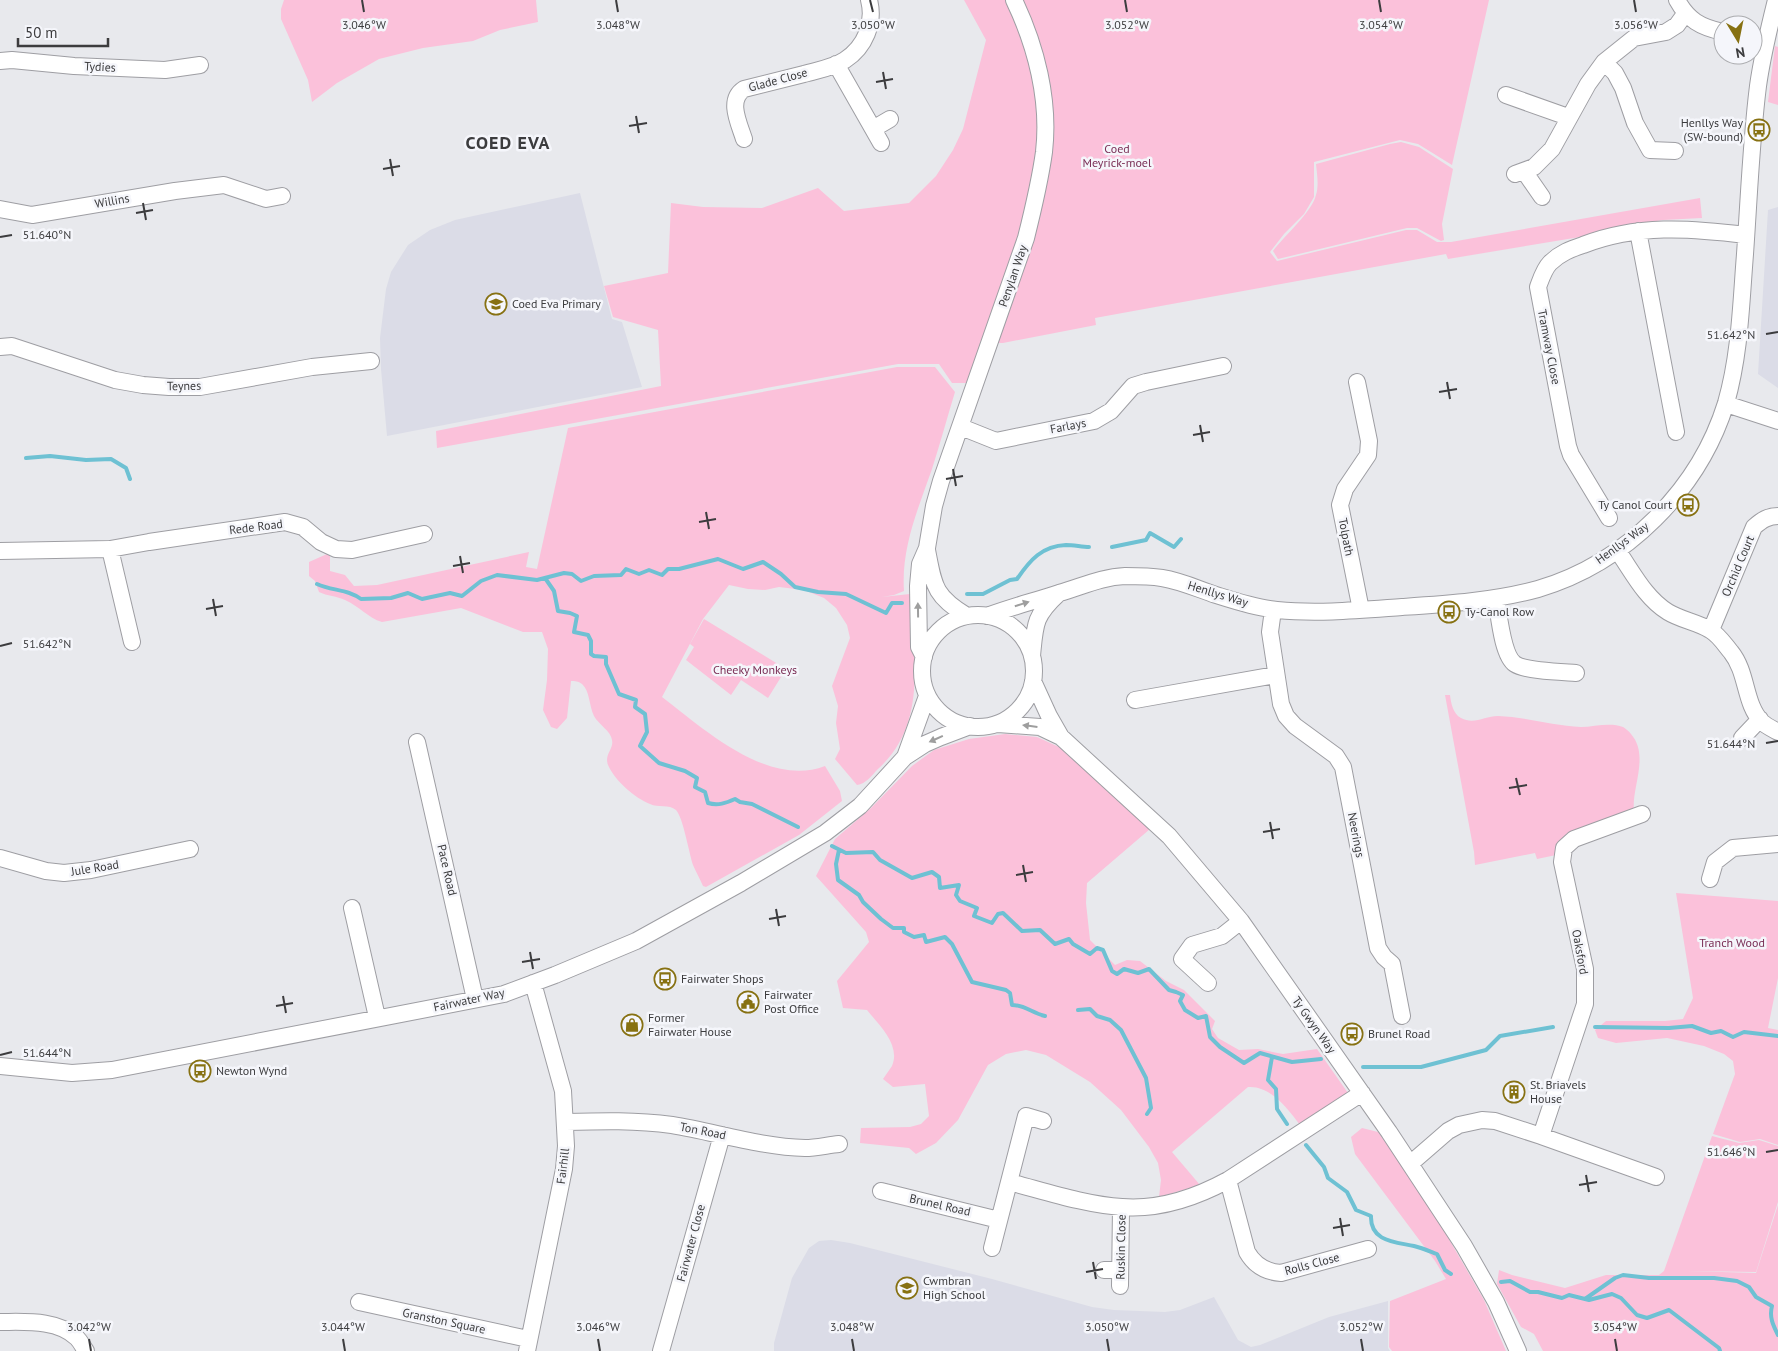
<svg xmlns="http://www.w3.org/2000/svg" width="1778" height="1351" font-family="'PT Sans',sans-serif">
<rect width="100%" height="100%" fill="#e8e9ed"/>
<path fill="#dbdce7" d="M580,193L612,319L622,322L642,387L387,436L381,369L380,338L386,289L391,272L408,245L430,230L455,220Z
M1778,207V388L1758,374L1768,210Z
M831,1240L850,1243L992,1279L1092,1307L1114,1310L1165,1312L1180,1310L1214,1297L1238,1340L1251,1347L1260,1345L1329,1317L1388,1301V1348L1390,1351H774V1343L792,1278L809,1248L819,1241Z"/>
<path fill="#fbc1da" d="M284,0H536L538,22L500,30L473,41L423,48L379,59L337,83L312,102L308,80L281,19V9Z
M964,0H1489L1452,165L1418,144L1400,140L1314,162V197L1304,214L1284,234L1270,252L1277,261L1406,230H1417L1437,242H1451L1700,198L1702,218L1663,220L1617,227L1580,237L1448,259L1446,254L1095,318L1096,325L1003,343H984L966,383H952L939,364H898L437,448L436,431L661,386L658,330L613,317L604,286L668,273L671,203L703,207L762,208L818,188L844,211L909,203L936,176L953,150L963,129L986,40Z
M1775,46L1778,47V105L1768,102Z
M1401,142L1419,147L1453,169L1442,224L1444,240L1441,241L1417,228H1407L1278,259L1273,251C1284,236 1312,212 1316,195C1319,185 1317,174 1316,164L1390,144Z
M897,367H935L955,392C947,418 940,444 932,469C918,509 901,548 904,591L894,595L882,597L910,594C913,655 929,723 878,769C872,775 866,784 857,785L835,759L840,749L836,723L838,706L832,686L850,638L847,625L836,608L824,598L804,590L779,587L765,590L748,589L729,585L703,619L662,697C704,729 768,788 825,766L840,791L842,801L799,835L706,887L703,886C700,879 696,872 693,865C689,853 683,817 676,810C669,804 658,808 650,804C635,798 615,781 608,765C604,754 614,749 612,740C611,731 598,724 594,716C589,706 590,691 582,684C578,681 575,681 571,681L567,718L557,729L551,727L543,710L547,680L548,649L542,632H523L461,608L382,622C368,618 359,606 345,600C337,596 327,596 319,592L315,581L309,576V562L327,554L330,556V571L345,575L354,586L377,585L529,552L526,567L537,569L568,428Z
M704,619L786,669L768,698L741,680L731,695L686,660L694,647L690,644Z
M1445,695H1450C1451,703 1453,714 1461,718C1474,725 1485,716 1498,716C1526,717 1553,726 1581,727C1594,727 1610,722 1623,727C1625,728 1630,732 1631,734C1650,756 1631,788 1634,812L1556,855L1537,859L1535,853L1475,865L1474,852Z
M1005,734L1037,737L1059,747L1150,829L1087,883L1086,903L1090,940L1115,965L1127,960L1140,961L1166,981L1184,990L1215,1021L1212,1029L1218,1038L1239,1050L1258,1049L1283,1054L1317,1049L1348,1093L1300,1125C1288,1109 1270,1085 1248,1087L1172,1152L1200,1185L1159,1197L1161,1180L1158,1163L1149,1147L1121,1110L1090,1082L1046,1055L1026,1050L1006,1054L988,1065L958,1120L936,1143L916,1154L909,1148L860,1143L861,1128L910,1127L921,1124L929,1116L925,1084L893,1087L883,1079C886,1075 889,1070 892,1066C901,1045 879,1025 867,1010L843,1008L837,981L869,942L866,932L816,876L835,839L871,808L912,766L934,750L969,739Z
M1676,893L1778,901V978L1768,1028L1778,1030V1145L1760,1139L1740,1142L1713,1134L1735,1074L1733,1061L1724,1054L1704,1046L1667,1038L1616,1043L1598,1038L1595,1030L1606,1021H1665L1683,1019L1693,998Z
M1362,1128L1378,1132L1419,1187L1484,1300L1506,1351H1392L1389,1347L1390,1301L1446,1279L1435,1261L1355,1154L1351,1137Z
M1712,1136L1739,1143L1759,1140L1778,1146V1202L1756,1272L1687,1271L1756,1273L1778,1205V1351H1543L1534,1334L1521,1327L1497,1284L1499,1270L1512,1275L1565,1288L1606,1275H1659L1664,1271Z"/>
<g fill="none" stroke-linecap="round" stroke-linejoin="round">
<path stroke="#6ec1d3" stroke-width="4" d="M26,458L50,456L86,460L111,459L126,468L130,479
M1112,547L1146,540L1150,533L1174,547L1181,539
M545,578L554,591L558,611L570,613L577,616L574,632L588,635L591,641V654L594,656L606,657V664L619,694L636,700L635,707L645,714L647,732L640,746L659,763L685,771L697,778L695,787L705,792L708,803C718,806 726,803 735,799L740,802L752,804L798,827
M317,584C332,591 348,589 361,599L391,598L408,593L422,599L450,593L462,596L481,581L497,575L537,580L564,573L572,574L581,581L594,576L621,575L626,569L639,574L649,570L662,575L668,569H679L718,559L743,569L763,562L781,574L795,587L818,592L846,594L886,613L892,603H902
M967,594H983L1010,580L1017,579C1030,560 1042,546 1066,545C1074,545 1082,547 1089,547
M832,846L846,853L873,852L880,860L912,878L932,872L939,877L940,888L959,885L956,895L960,901L977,908L974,916L992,923L998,914L1003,913L1022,931L1040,930L1055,944L1069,939L1073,944L1090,954L1097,948L1103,950L1112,971L1117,974L1124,969L1138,973L1149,969L1169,990L1176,992L1183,995L1180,1001L1185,1010L1198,1018L1206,1016L1210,1037L1220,1047L1244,1063L1260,1053L1292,1062L1321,1059
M839,850L836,864L838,880L859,895L863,902L881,919L893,928H904V932L914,937L924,935L926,942L945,937L952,944L972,982L1006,990L1010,993L1012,1005C1025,1005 1032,1013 1045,1016
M1078,1010L1090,1009L1097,1016L1110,1020L1121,1030L1146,1078L1151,1108L1147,1114
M1595,1027L1669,1028L1692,1026L1711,1033L1721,1031L1733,1037L1744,1032L1778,1036
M1272,1057L1268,1080L1276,1089L1277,1109L1287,1124
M1363,1067H1421L1486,1050L1500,1036L1553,1027
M1306,1145L1324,1167L1328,1178L1347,1192L1356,1210L1371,1216C1370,1242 1396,1242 1414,1246C1422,1248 1429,1251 1437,1254L1445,1270L1451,1274
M1501,1282L1510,1281L1530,1292H1538L1562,1298L1569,1295L1589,1300L1612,1294L1621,1298L1637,1315L1647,1318L1669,1310L1719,1348L1720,1351
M1585,1299L1615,1278L1623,1275L1649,1278H1714L1737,1281L1749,1287L1756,1297L1772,1306C1769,1317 1773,1325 1778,1335"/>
<g stroke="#9e9ea3" stroke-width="18">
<path id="minor" d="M1677,0C1688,20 1700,27 1723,32
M0,61L12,60L74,66L165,70L200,65
M1604,62L1615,73L1623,88L1635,123L1650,150L1675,151
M836,64L881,143
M1506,95L1568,117
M873,129L890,119
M744,139C739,123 727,100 744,89C764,84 784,79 804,74C817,70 833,68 845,60C865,47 875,23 869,0
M1524,171L1542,197
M1515,174L1534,167L1552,149L1588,84L1604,62L1634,38L1666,32L1677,25L1685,14
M0,209L32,215L175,191L224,185L266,199L282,196
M1638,231L1676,432
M0,347L12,346L115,380L143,385L169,387H200L312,367L371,361
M1357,382L1369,441L1368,455L1345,489L1340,505L1361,610
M1726,404L1778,421
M961,427L996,441L1094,421L1111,411L1133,386L1146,382L1223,366
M1609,518L1571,455L1568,446L1538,287C1541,279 1544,269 1550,263C1560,253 1571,249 1583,245C1637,224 1690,228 1746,235
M110,549L132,642
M927,550C934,586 934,596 967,616
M1617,550C1632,571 1645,598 1668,612C1681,620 1697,622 1710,630C1719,635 1725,645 1731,652C1748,673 1744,704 1762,722C1766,726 1773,729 1778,732
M0,551L110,549L149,542L285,522L303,527L321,542L336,549L352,550L424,534
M1496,598C1499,614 1502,655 1515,664C1525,671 1562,672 1576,673
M1273,610L1270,632L1281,704L1286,716L1295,726L1336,756L1343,767L1378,948L1384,957L1392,964L1402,1016
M922 671a56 56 0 1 1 112 0a56 56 0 1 1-112 0Z
M987,616C1011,607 1035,601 1059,593C1081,587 1101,577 1125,576C1137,576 1150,576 1162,578C1181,581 1198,589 1216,595C1235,601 1256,608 1277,610C1318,614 1360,610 1402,607C1447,604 1494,601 1538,589C1626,563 1699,490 1726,403C1740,354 1741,304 1745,254C1749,198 1751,142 1758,86C1762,57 1769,28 1776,0
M1711,630L1754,527C1762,520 1768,516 1778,516
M1032,656C1035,625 1034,616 1058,594
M924,657L919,647L918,586L920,564L927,548L934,506L941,481L1026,238C1033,210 1040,181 1044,152C1050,100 1036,46 1014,0
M1033,681L1049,716L1061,737L1169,836L1241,921L1389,1132L1464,1246L1496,1302L1518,1351
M1135,700L1276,675
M998,724L1040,727L1061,737
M1742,738L1760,719
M417,742L475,999
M905,757L927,696
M0,858L46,871L64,873L91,870L190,849
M1710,879L1715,862L1733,848L1778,844
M352,908L377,1017
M1208,983L1182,959L1192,945L1222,936L1241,921
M0,1066L72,1073L112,1070L504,994L555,975L636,941L741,883L825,833L860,806L905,757L925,744L941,737L970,726
M565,1122C601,1121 636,1120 672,1125C715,1132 761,1147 805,1148C816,1148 828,1145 839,1144
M1541,1136L1585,1004V969L1562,862L1564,848L1574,839L1642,814
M1410,1164L1448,1131L1459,1125L1482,1120L1495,1121L1541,1136L1656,1177
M1228,1180L1247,1252C1255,1266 1266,1272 1281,1273L1368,1249
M1009,1182C1044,1191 1086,1205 1122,1207C1160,1210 1195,1198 1228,1180L1362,1093
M881,1191L999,1220
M992,1248L1026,1116L1043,1121
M1104,1270H1120
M1120,1286L1121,1207
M359,1302L528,1339
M0,1322C24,1322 58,1319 77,1338C81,1342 83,1347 86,1351
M527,1351L564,1169L566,1146L563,1091L533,983
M661,1351L722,1135"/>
</g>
<use href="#minor" stroke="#fff" stroke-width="16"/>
</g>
<defs><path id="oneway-solid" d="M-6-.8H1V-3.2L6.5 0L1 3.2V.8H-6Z" transform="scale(1.25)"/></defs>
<g fill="#9e9e9e">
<use href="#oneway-solid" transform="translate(1022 604) rotate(-17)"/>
<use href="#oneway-solid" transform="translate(918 610) rotate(-91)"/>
<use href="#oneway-solid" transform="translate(1030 726) rotate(-173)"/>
<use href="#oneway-solid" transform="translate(936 739) rotate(156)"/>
</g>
<path fill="none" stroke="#3c3c3e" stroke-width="2" d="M362,0L364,12M616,0L618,12M870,0L873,12M1125,0L1127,12M1379,0L1381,12M1634,0L1636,12M883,72L886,89M876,82L893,79M636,116L639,133M629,126L647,123M390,159L393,176M383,169L400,166M143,203L146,220M136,213L153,210M0,237L12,235M1766,334L1778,332M1447,382L1450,399M1439,392L1457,389M1200,425L1203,442M1193,435L1210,432M953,469L956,486M946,479L963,476M706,512L709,529M699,522L716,519M460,556L463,573M453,566L470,563M213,599L216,616M206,609L223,606M0,646L12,643M1766,743L1778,741M1516,778L1520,795M1509,788L1527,785M1270,822L1273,839M1263,832L1280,829M1023,865L1026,882M1016,875L1033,872M776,909L779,926M769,919L786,916M530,952L533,969M522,962L540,959M283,996L286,1013M276,1006L293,1003M0,1055L12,1052M1766,1152L1778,1150M1586,1175L1589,1192M1579,1185L1597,1182M1340,1218L1343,1236M1333,1228L1350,1225M1093,1262L1096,1279M1086,1272L1103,1269M89,1339L91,1351M343,1339L345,1351M598,1339L600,1351M852,1339L854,1351M1107,1339L1109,1351M1361,1339L1363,1351M1615,1339L1617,1351"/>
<defs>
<g id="bus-ring" transform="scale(1.125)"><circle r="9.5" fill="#f5f6fb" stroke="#877112" stroke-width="1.5"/><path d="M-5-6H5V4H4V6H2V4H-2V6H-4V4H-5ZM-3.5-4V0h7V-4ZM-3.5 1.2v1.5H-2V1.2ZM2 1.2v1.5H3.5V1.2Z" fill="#877112"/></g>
<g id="school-ring" transform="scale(1.125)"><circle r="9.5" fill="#f5f6fb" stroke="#877112" stroke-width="1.5"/><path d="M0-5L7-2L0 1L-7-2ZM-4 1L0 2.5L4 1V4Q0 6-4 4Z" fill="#877112"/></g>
<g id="civic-ring" transform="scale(1.125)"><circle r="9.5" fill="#f5f6fb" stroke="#877112" stroke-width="1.5"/><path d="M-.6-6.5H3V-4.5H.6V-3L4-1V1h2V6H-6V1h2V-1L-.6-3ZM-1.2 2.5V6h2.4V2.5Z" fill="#877112"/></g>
<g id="shop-ring" transform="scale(1.125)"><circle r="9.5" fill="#f5f6fb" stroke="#877112" stroke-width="1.5"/><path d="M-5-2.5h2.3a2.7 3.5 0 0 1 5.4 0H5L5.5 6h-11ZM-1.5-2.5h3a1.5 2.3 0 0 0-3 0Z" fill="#877112"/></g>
<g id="building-ring" transform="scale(1.125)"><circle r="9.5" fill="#f5f6fb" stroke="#877112" stroke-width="1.5"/><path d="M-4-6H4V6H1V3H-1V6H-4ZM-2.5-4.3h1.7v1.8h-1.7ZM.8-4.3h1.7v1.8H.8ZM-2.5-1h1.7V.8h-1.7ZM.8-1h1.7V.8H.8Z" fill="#877112"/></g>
</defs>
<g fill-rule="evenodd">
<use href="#bus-ring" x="1759" y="130"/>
<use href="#school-ring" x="496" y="304"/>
<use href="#bus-ring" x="1688" y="505"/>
<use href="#bus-ring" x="1449" y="612"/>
<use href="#bus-ring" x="665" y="979"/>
<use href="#civic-ring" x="748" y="1002"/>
<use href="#shop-ring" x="632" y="1025"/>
<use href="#bus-ring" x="1352" y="1034"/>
<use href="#bus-ring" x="200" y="1071"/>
<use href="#building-ring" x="1514" y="1092"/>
<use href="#school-ring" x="907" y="1288"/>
</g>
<g text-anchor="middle" stroke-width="5" stroke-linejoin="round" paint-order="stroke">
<g font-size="12" fill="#3c3c3e" stroke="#f5f6fb">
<text transform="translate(100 67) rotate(3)" y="4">Tydies</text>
<text transform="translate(778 80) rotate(-15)" y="4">Glade Close</text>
<text transform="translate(112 201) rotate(-10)" y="4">Willins</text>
<text transform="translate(1013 276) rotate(-71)" y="4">Penylan Way</text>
<text transform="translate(1549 347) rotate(79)" y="4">Tramway Close</text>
<text transform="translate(184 386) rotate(-1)" y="4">Teynes</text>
<text transform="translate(1068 426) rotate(-11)" y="4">Farlays</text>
<text transform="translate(256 527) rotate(-7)" y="4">Rede Road</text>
<text transform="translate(1346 537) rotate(79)" y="4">Tolpath</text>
<text transform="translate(1622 543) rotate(-36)" y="4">Henllys Way</text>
<text transform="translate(1738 566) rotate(-67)" y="4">Orchid Court</text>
<text transform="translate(1218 594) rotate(17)" y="4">Henllys Way</text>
<text transform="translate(1356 835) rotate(79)" y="4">Neerings</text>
<text transform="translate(95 868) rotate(-9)" y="4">Jule Road</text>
<text transform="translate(447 870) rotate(77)" y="4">Pace Road</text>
<text transform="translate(1580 952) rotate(80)" y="4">Oaksford</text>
<text transform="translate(469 1000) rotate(-12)" y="4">Fairwater Way</text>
<text transform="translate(1314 1025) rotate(55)" y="4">Ty Gwyn Way</text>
<text transform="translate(703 1131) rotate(11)" y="4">Ton Road</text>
<text transform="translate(563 1166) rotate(-83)" y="4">Fairhill</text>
<text transform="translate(940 1205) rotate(13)" y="4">Brunel Road</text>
<text transform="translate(691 1243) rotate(-75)" y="4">Fairwater Close</text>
<text transform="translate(1121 1247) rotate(-89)" y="4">Ruskin Close</text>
<text transform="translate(1312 1264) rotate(-15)" y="4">Rolls Close</text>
<text transform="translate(444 1321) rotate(12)" y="4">Granston Square</text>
</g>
<g font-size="12" fill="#3c3c3e" stroke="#f5f6fb" text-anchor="start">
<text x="1743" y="127" text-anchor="end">Henllys Way<tspan x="1743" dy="14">(SW-bound)</tspan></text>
<text x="512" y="308">Coed Eva Primary</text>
<text x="1672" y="509" text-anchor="end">Ty Canol Court</text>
<text x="1465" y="616">Ty-Canol Row</text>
<text x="681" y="983">Fairwater Shops</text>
<text x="764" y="999">Fairwater<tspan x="764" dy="14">Post Office</tspan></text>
<text x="648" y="1022">Former<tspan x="648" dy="14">Fairwater House</tspan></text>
<text x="1368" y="1038">Brunel Road</text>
<text x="216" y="1075">Newton Wynd</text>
<text x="1530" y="1089">St. Briavels<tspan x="1530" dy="14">House</tspan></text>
<text x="923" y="1285">Cwmbran<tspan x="923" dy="14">High School</tspan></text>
</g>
<g font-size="12" fill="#7a2e55" stroke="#f5f6fb">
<text x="1117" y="153">Coed<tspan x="1117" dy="14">Meyrick-moel</tspan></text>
<text x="755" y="674">Cheeky Monkeys</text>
<text x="1732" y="947">Tranch Wood</text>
</g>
<g font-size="18" font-weight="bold" letter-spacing="1" fill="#3c3c3e" stroke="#f5f6fb">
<text x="508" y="149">COED EVA</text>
</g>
</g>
<g font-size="12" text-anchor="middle" fill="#3c3c3e" stroke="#f5f6fb" stroke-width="5" stroke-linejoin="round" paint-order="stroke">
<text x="618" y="29">3.048°W</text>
<text x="1636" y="29">3.056°W</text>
<text x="364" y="29">3.046°W</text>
<text x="873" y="29">3.050°W</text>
<text x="1127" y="29">3.052°W</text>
<text x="1381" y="29">3.054°W</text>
<text x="47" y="239">51.640°N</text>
<text x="1731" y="339">51.642°N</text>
<text x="47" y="648">51.642°N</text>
<text x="1731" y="748">51.644°N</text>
<text x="47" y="1057">51.644°N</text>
<text x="1731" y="1156">51.646°N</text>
<text x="89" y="1331">3.042°W</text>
<text x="343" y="1331">3.044°W</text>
<text x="598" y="1331">3.046°W</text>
<text x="852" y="1331">3.048°W</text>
<text x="1107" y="1331">3.050°W</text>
<text x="1361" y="1331">3.052°W</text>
<text x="1615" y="1331">3.054°W</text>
</g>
<g transform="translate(1738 40) rotate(170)"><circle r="24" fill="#f5f6fb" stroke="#abacaf"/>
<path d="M0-4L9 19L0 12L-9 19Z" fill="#877112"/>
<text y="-8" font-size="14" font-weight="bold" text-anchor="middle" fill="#3c3c3e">N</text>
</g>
<path d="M18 38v8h90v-8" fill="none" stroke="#3c3c3e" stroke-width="2.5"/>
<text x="25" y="38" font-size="15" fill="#3c3c3e" stroke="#f5f6fb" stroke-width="4" paint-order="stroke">50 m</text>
</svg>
